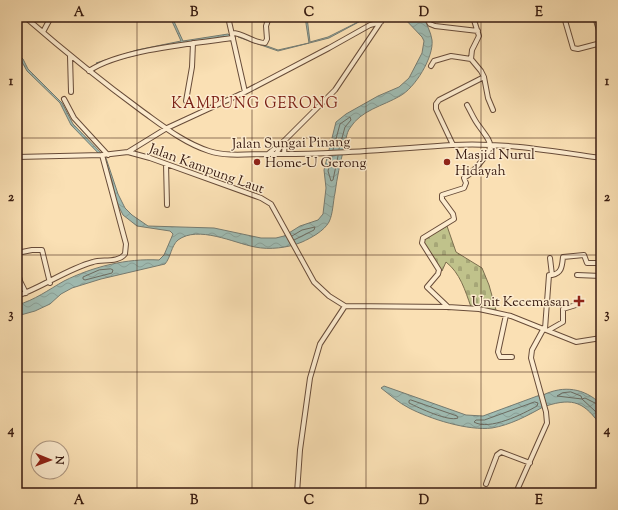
<svg xmlns="http://www.w3.org/2000/svg" width="618" height="510" font-family="'Sorts Mill Goudy',serif">
<defs>
<pattern id="cemetery-stones" width="16" height="16" patternUnits="userSpaceOnUse"><rect width="16" height="16" fill="#c0c28b"/><path d="M2 7V4a2 2 0 0 1 4 0v3zM10 15v-3a2 2 0 0 1 4 0v3z" fill="#a6a677"/></pattern>
<pattern id="water-waves" width="16" height="10" patternUnits="userSpaceOnUse"><rect width="16" height="10" fill="#9fbcb3"/><path d="M0 5q4-4 8 0t8 0" fill="none" stroke="#8aa199"/></pattern>
</defs>
<rect width="100%" height="100%" fill="#fae0b4"/>
<filter id="stains"><feTurbulence type="fractalNoise" baseFrequency=".005" numOctaves="4"/><feColorMatrix values="0 0 0 0 .2 0 0 0 0 .09 0 0 0 0 .02 0 0 0 .5 -.17"/></filter>
<radialGradient id="worn" r=".72"><stop offset=".6" stop-color="#630" stop-opacity="0"/><stop offset="1" stop-color="#630" stop-opacity=".3"/></radialGradient>
<path fill="url(#cemetery-stones)" stroke="#7c6e4e" d="M447,226L456,252L482,268L489,285L496,310L471,307C465,290 460,273 446,262L442,271L425,247L424,241L426,238Z"/>
<path fill="url(#water-waves)" stroke="#767c72" d="M170,17H172L183,41L228,34L230,36L183,43L98,65L96,63L137,50L181,41Z
M305,17H307L310,42L328,37L368,17L329,38L278,51L238,37L236,35L278,50L309,43Z
M403,17H424C426,24 431,32 432,40C434,57 415,88 400,96C383,106 361,110 350,128C346,133 346,142 344,148C340,163 337,178 335,193C333,202 333,214 329,222C324,231 311,238 302,242C288,248 269,250 255,247C234,243 198,225 178,240C171,246 171,257 165,264L101,279L72,288L61,294L50,304L35,311L17,316V305C35,300 48,290 64,281C92,267 127,258 159,260L164,255L173,234L170,231L137,226L123,215L116,201L112,181L105,160L71,125L60,103L27,71L17,53L23,59L28,69L62,103L73,124L106,158L118,194L125,208L132,215L148,226L214,228L261,238H276L284,236L300,226L318,220L323,214L326,188L324,170L336,122L346,114L378,96L399,87L409,78L422,53L424,41L422,37Z
M384,386L466,415L483,416L540,395L541,399L544,398L543,395C564,385 584,388 601,404V426C585,403 574,397 546,406L545,400L543,407C527,416 510,425 492,428C468,431 430,419 409,408C399,403 390,395 381,388Z"/>
<g fill="none" stroke-linecap="round" stroke-linejoin="round">
<path stroke="#6c6c62" stroke-width="1" d="M333,150L340,124L350,117L351,120L345,127L339,149
M332,156L328,171L331,181L333,180L338,156
M292,236L302,230L315,227L314,230L294,240
M111,269L113,270L112,273L85,280L83,279V277L99,270Z
M571,392L581,396L582,399L557,396L562,393Z
M411,400L457,416L458,418C449,422 419,408 409,403V401Z
M535,402L538,403L537,406C523,414 489,431 474,422L476,420H484Z
M601,406L585,398L582,399L595,411L601,419"/>
<g stroke="#684c39" stroke-width="6">
<path id="minor" d="M25,17C63,50 101,81 142,111C163,126 184,143 209,151C227,157 249,154 268,154C329,155 390,149 452,145C502,142 552,151 601,158
M228,17L245,92
M426,17L430,24L435,26L478,31
M564,17L573,48L578,49L601,43
M595,17L601,37
M43,32L51,17
M232,33C244,33 253,43 265,43L267,39L266,26L269,17
M70,56L71,92
M431,66L434,61L451,56L471,59
M89,71C119,50 195,43 233,38
M484,77L488,98L493,110
M64,99L74,118L108,155
M186,101L192,67L193,43
M453,145L436,109V104L439,100L484,77L481,71L471,59L472,50L479,36L473,17
M128,152L150,158L261,198L271,204L314,282L329,296L345,306L448,307L479,309L511,316L576,342L601,338
M268,154L280,144
M276,154L283,142L335,90L384,17
M284,154L285,142
M17,157L102,155L128,152L167,128L245,92L329,48L370,25L381,22
M166,164L167,205
M17,253L32,250H42L50,283
M17,269L20,281L26,293
M552,275C562,273 562,266 563,257L584,255L587,263H601
M577,275L601,276
M17,296C43,287 67,269 93,262C102,259 118,263 125,254L126,244L102,155
M448,307L427,287L438,274L439,270L422,243L423,238L454,219L453,214L442,199V195L464,188L466,183L464,178C471,174 475,169 480,163C496,145 491,143 479,126C474,120 471,112 467,105
M506,315L498,352L500,357H512
M545,329L549,275H552L550,258
M549,330L563,322V309L576,305
M486,484L497,455L501,452L530,463
M297,493L300,450L310,378L320,344L345,306
M518,493V488L547,423L546,412L531,358L532,350L544,328"/>
</g>
<use href="#minor" stroke="#fcebce" stroke-width="4"/>
</g>
<path fill="none" stroke="#381b10" stroke-width="1" stroke-opacity="0.55" d="M137,17V493M252,17V493M366,17V493M481,17V493M17,138H601M17,255H601M17,372H601"/>
<g fill="#8f2418" stroke="#fcebce" stroke-width="1.5">
<circle cx="257" cy="162" r="4"/>
<circle cx="447" cy="162" r="4"/>
<path d="M577 295h4v4h4v4h-4v4h-4v-4h-4v-4h4z"/>
</g>
<g text-anchor="middle" stroke-width="3" stroke-linejoin="round" paint-order="stroke">
<g font-size="14" fill="#381b10" stroke="#fcebce">
<text transform="translate(291 142) rotate(-1)" y="5">Jalan Sungai Pinang</text>
<text transform="translate(207 168) rotate(20)" y="5">Jalan Kampung Laut</text>
</g>
<g font-size="14" fill="#381b10" stroke="#fcebce" text-anchor="start">
<text x="455" y="159">Masjid Nurul<tspan x="455" dy="16">Hidayah</tspan></text>
<text x="265" y="167">Home-U Gerong</text>
<text x="570" y="306" text-anchor="end">Unit Kecemasan</text>
</g>
<g font-size="15" letter-spacing="1" fill="#7a1f14" stroke="#fcebce">
<text x="255" y="108">KAMPUNG GERONG</text>
</g>
</g>
<rect width="618" height="510" fill="none" stroke="#fae0b4" stroke-width="44"/>
<g transform="translate(50 460) rotate(91)"><circle r="19" fill="#fcebce" stroke="#ae9882"/>
<path d="M0-3L7 15L0 10L-7 15Z" fill="#8f2418"/>
<text y="-6" font-size="11" font-weight="bold" text-anchor="middle" fill="#381b10">N</text>
</g>
<rect x="22" y="22" width="574" height="466" fill="none" stroke="#381b10" stroke-width="1.5"/>
<g font-size="13" text-anchor="middle" font-weight="bold" fill="#381b10">
<text x="79" y="16">A</text>
<text x="194" y="16">B</text>
<text x="309" y="16">C</text>
<text x="424" y="16">D</text>
<text x="539" y="16">E</text>
<text x="11" y="85">1</text>
<text x="607" y="85">1</text>
<text x="11" y="201">2</text>
<text x="607" y="201">2</text>
<text x="11" y="318">3</text>
<text x="607" y="318">3</text>
<text x="11" y="434">4</text>
<text x="607" y="434">4</text>
<text x="79" y="504">A</text>
<text x="194" y="504">B</text>
<text x="309" y="504">C</text>
<text x="424" y="504">D</text>
<text x="539" y="504">E</text>
</g>
<rect width="100%" height="100%" filter="url(#stains)"/>
<rect width="100%" height="100%" fill="url(#worn)"/>
</svg>
